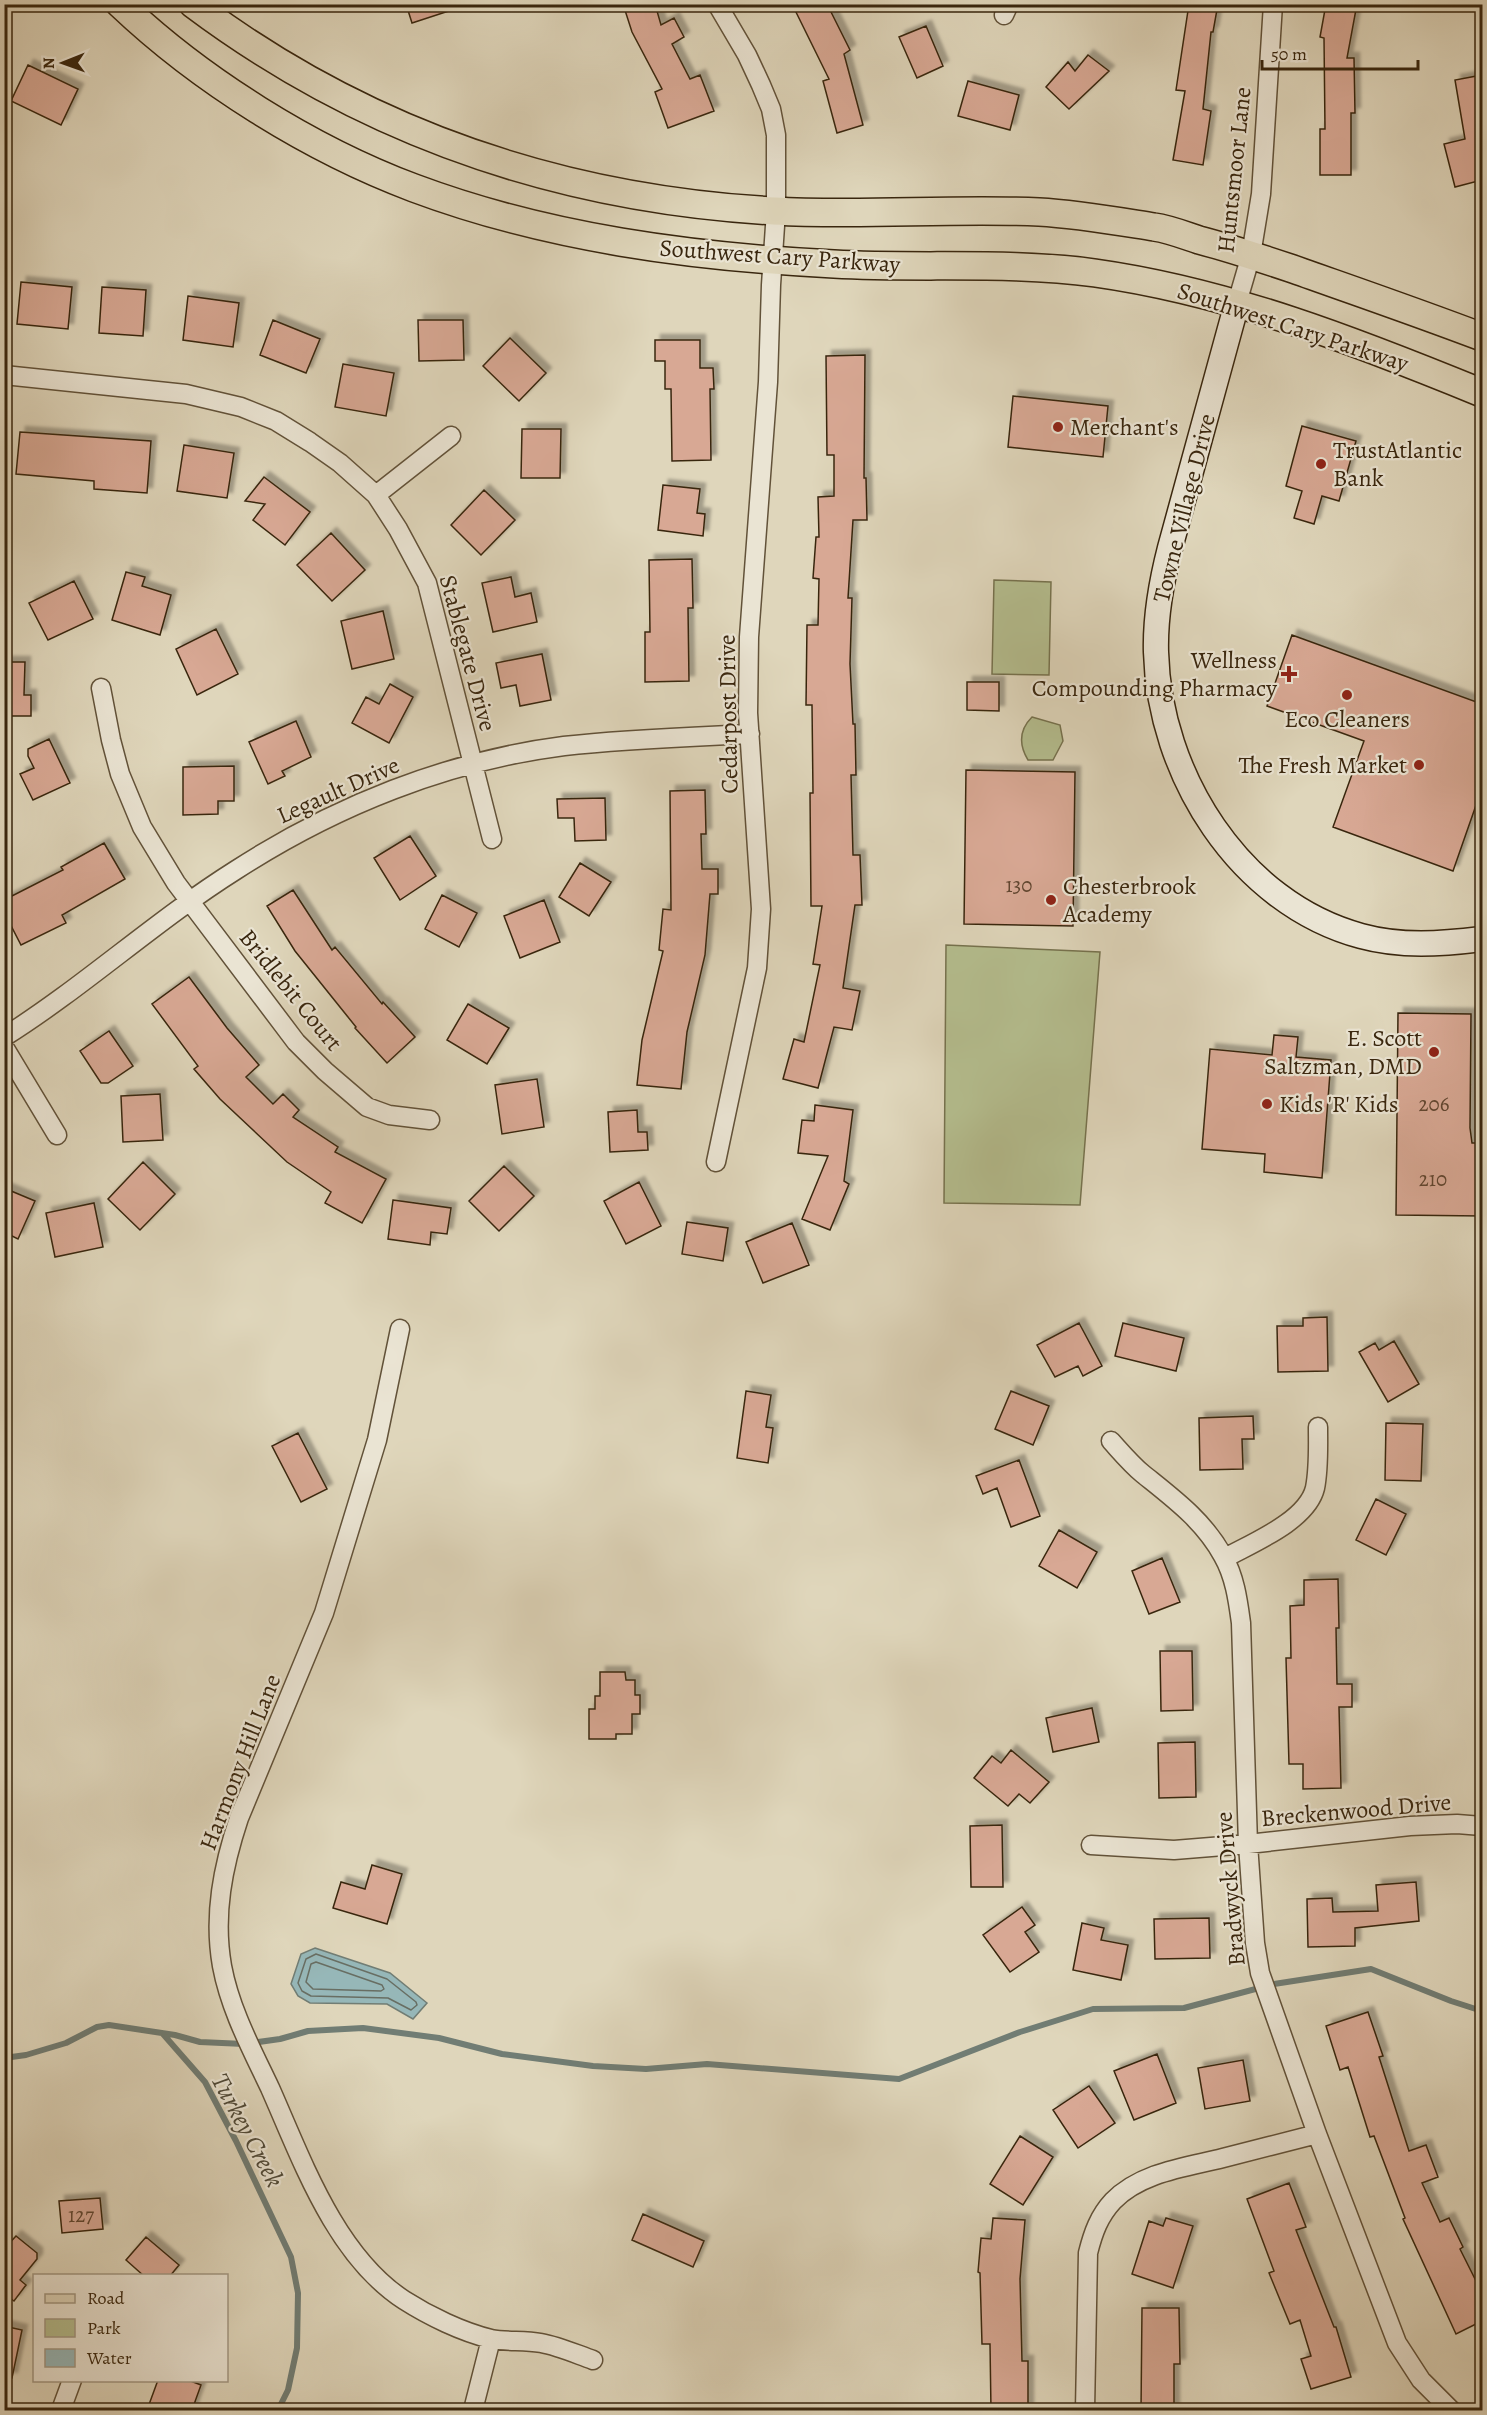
<svg xmlns="http://www.w3.org/2000/svg" width="1487" height="2415" font-family="Alegreya,serif">
<defs>
<filter id="shadow"><feDropShadow dx="5.5" dy="-5.5" stdDeviation="1.5" flood-color="#0004"/></filter>
</defs>
<rect width="100%" height="100%" fill="#dfd6bb"/>
<filter id="stains"><feTurbulence type="fractalNoise" baseFrequency=".00333" numOctaves="4"/><feColorMatrix values="0 0 0 0 .2 0 0 0 0 .09 0 0 0 0 .02 0 0 0 .5 -.17"/></filter>
<radialGradient id="worn" r=".72"><stop offset=".6" stop-color="#630" stop-opacity="0"/><stop offset="1" stop-color="#630" stop-opacity=".3"/></radialGradient>
<path fill="#b4bd8e" stroke="#76724e" stroke-width="1.5" d="M994,580L1051,582L1049,675L992,674Z
M1032,717L1060,725L1063,741L1053,760H1028C1019,745 1019,730 1032,717Z
M946,945L1100,952L1080,1205L944,1203Z"/>
<path fill="#96b7b8" stroke="#717d74" stroke-width="1.5" d="M315,1948L390,1973L427,2003L413,2019L387,2004L310,2003L298,1996L291,1984L301,1954Z"/>
<g fill="none" stroke-linecap="round" stroke-linejoin="round">
<path stroke="#686e63" stroke-width="1.5" d="M316,1954L387,1979L416,2002L417,2005L411,2010L388,1998L311,1996L302,1991L298,1983L306,1959Z
M316,1962L382,1985L384,1989L381,1991L313,1989L306,1982L311,1964Z"/>
<path stroke="#717d74" stroke-width="6" d="M163,2034L205,2082L236,2141L291,2257L298,2293L297,2348L288,2390L278,2410
M4,2058L26,2055L66,2043L97,2027L109,2025L175,2035L200,2042L244,2044L280,2039L308,2031L363,2028L439,2038L502,2054L593,2066L646,2069L707,2064L899,2079L1020,2032L1093,2009L1184,2008L1274,1984L1371,1969L1451,2001L1482,2011"/>
</g>
<path fill="#d8a894" stroke="#39260e" stroke-width="1.5" filter="url(#shadow)" d="M406,4H457L458,8L412,23Z
M623,4H655L661,25L674,18L684,37L672,44L690,79L700,75L714,111L668,128L655,92L662,89L632,32Z
M792,4H827L850,50L844,54L863,125L837,133L823,81L829,79Z
M1189,4H1218L1213,32H1211L1203,109L1211,111L1203,165L1173,160L1185,91L1176,90Z
M1326,4H1357L1347,58H1354L1355,113H1351V175H1320V129H1325L1324,38L1320,37Z
M926,26L943,66L917,78L899,37Z
M1088,55L1109,71L1069,109L1046,87L1068,62L1075,71Z
M28,65L78,89L61,125L11,101Z
M1482,75V180L1455,187L1444,144L1465,139L1455,80Z
M968,81L1019,95L1010,130L958,116Z
M21,282L72,287L68,329L17,324Z
M102,287L146,290L143,336L99,333Z
M188,296L239,303L233,347L183,340Z
M273,320L320,339L306,373L260,355Z
M418,320H463L464,360L419,361Z
M510,338L546,373L519,401L483,366Z
M655,340H700V368H713L714,389H710L711,460L672,461L671,389H665V361H655Z
M865,355L864,478H866L867,520H853L848,598H852L850,664L853,724H855L856,775H851L853,855H860L862,905H855L843,988L860,991L852,1030L834,1027L818,1088L783,1079L794,1039L804,1042L820,965L813,964L822,906H811L810,793H813L812,705H806L807,625H818L819,579L813,578L816,537H819L818,497L834,496V455H827L826,356Z
M343,364L394,373L386,416L335,407Z
M1013,396L1108,406L1103,457L1008,447Z
M1302,426L1356,441L1339,501L1322,496L1314,524L1294,518L1302,491L1286,486Z
M522,429H561L560,478H521Z
M20,432L151,441L147,493L94,489V481L16,474Z
M184,445L234,453L227,498L177,491Z
M264,477L310,512L285,545L253,520L265,504L245,501Z
M663,485L700,489L697,513L705,514L703,536L658,530Z
M484,490L515,520L481,555L451,525Z
M331,533L365,570L332,601L297,565Z
M692,559L693,608H688L689,681L645,682V632H650L649,560Z
M126,572L145,577L142,586L171,595L160,635L112,620Z
M511,577L515,597L531,593L537,622L493,632L482,583Z
M74,581L93,619L48,640L29,603Z
M383,611L394,659L352,669L341,621Z
M216,629L238,674L197,695L176,649Z
M1292,635L1482,704V788L1453,871L1333,827L1364,741L1267,706Z
M542,654L551,700L520,706L516,685L501,688L496,663Z
M4,662H25L24,695H31V716H4Z
M967,682H999V711L967,710Z
M390,684L413,697L389,743L352,723L366,697L379,704Z
M296,721L311,757L282,771L285,776L268,784L249,742Z
M49,739L70,783L33,800L20,774L34,768L28,756V749Z
M234,766V801H218V814L183,815V767Z
M966,770L1075,772L1073,926L964,924Z
M705,790L706,834H701L702,869H718V894H710L705,955L687,1032L681,1089L637,1085L642,1040L663,951L659,950L663,909L671,910L670,791Z
M605,798L606,840L575,841L574,818H558L557,799Z
M410,836L436,876L400,900L374,858Z
M104,843L125,879L62,915L66,923L21,945L4,912V900L63,870L61,867Z
M580,863L611,882L589,916L559,897Z
M293,890L332,950L335,947L382,1004L383,1002L415,1037L387,1063L355,1028L356,1027L295,951L267,906Z
M442,895L477,913L459,947L425,929Z
M544,900L560,942L520,958L504,916Z
M189,977L227,1028L259,1065L246,1077L273,1104L283,1094L299,1110L293,1117L338,1147L335,1152L386,1179L362,1223L325,1203L331,1192L287,1162L220,1099L194,1069L198,1066L152,1004Z
M468,1004L509,1028L487,1064L447,1040Z
M1398,1013L1471,1014L1470,1128L1472,1143H1482V1216L1396,1215Z
M109,1031L133,1066L108,1083H101L80,1051Z
M1274,1035L1298,1037L1296,1057L1331,1060L1322,1178L1264,1172L1265,1154L1202,1149L1210,1049L1272,1055Z
M537,1079L544,1127L502,1134L495,1085Z
M160,1094L163,1140L123,1142L121,1096Z
M815,1105L853,1110L844,1181L849,1184L830,1230L802,1219L828,1156L798,1153L802,1120L814,1121Z
M637,1110L638,1132H647L648,1150L610,1152L608,1112Z
M143,1162L175,1194L140,1230L108,1199Z
M504,1166L534,1196L499,1231L469,1201Z
M639,1182L661,1226L626,1244L604,1201Z
M4,1188L35,1201L18,1239L4,1232Z
M393,1200L451,1208L447,1234L431,1232L430,1245L388,1239Z
M94,1203L103,1247L55,1257L46,1213Z
M687,1222L728,1228L723,1261L682,1254Z
M792,1223L809,1265L763,1283L746,1242Z
M1327,1317L1328,1371L1278,1372L1277,1326H1303V1318Z
M1079,1323L1102,1366L1083,1376L1078,1366L1055,1377L1037,1345Z
M1123,1323L1184,1338L1176,1371L1115,1356Z
M1394,1341L1419,1384L1388,1402L1359,1352L1375,1343L1379,1350Z
M746,1391L771,1395L766,1427L773,1428L768,1463L737,1458Z
M1011,1391L1049,1406L1033,1445L995,1429Z
M1253,1416L1254,1439H1242L1243,1469L1200,1470L1199,1418Z
M1386,1423L1423,1424L1421,1481L1385,1480Z
M298,1433L327,1489L301,1502L272,1446Z
M1019,1460L1040,1516L1011,1527L997,1488L983,1494L976,1476Z
M1376,1499L1406,1514L1386,1555L1356,1540Z
M1059,1530L1097,1552L1077,1588L1039,1566Z
M1162,1558L1180,1602L1149,1614L1132,1571Z
M1338,1579L1339,1628H1336L1337,1684H1352V1707H1339L1341,1788L1303,1789V1764H1289L1286,1658H1291L1290,1606L1304,1605V1580Z
M1160,1651H1192L1193,1710L1161,1711Z
M600,1672H625L626,1680H635V1695H640V1714H632V1734H616V1739H589V1709H595V1696H600Z
M1092,1708L1099,1742L1053,1752L1046,1718Z
M1195,1742L1196,1797L1159,1798L1158,1743Z
M1011,1750L1049,1782L1030,1803L1019,1794L1008,1806L974,1778L992,1756L1001,1763Z
M1002,1825L1003,1887H971L970,1826Z
M372,1865L402,1874L387,1924L333,1908L341,1882L365,1889Z
M1416,1882L1419,1921L1355,1928V1946L1308,1947L1307,1899L1332,1898L1333,1912L1378,1911L1376,1885Z
M1022,1907L1035,1925L1025,1932L1039,1952L1010,1972L983,1935Z
M1209,1918L1210,1958L1155,1959L1154,1919Z
M1082,1923L1104,1928L1101,1940L1128,1945L1121,1980L1073,1970Z
M1368,2012L1383,2056L1379,2057L1409,2151L1426,2145L1438,2177L1422,2183L1440,2222L1449,2218L1463,2247L1460,2249L1482,2293V2321L1456,2334L1403,2219L1405,2218L1374,2136L1370,2137L1348,2067L1340,2070L1326,2026Z
M1157,2054L1176,2103L1134,2120L1114,2071Z
M1243,2060L1250,2101L1205,2109L1198,2068Z
M1089,2086L1115,2123L1078,2148L1053,2110Z
M1020,2136L1053,2157L1023,2205L990,2184Z
M1289,2183L1306,2227L1296,2230L1334,2327H1336L1351,2377L1311,2389L1301,2359L1311,2356L1300,2320L1290,2324L1269,2273L1274,2271L1247,2199Z
M100,2198L103,2229L62,2233L59,2201Z
M643,2214L704,2241L693,2267L632,2240Z
M993,2218L1025,2220L1020,2279L1022,2361H1028V2410H991L990,2344H982L980,2273L978,2272L981,2238L991,2239Z
M1166,2218L1193,2226L1173,2288L1132,2274L1149,2221L1163,2226Z
M16,2236L37,2253V2259L20,2280L26,2285L14,2301L7,2296L4,2299V2249Z
M146,2237L179,2265L170,2276H144L126,2260Z
M1142,2308H1179L1180,2364H1174V2410H1141Z
M4,2326L22,2330L12,2378L4,2377Z
M158,2380H188L201,2385L192,2410H147Z"/>
<g fill="none" stroke-linecap="round" stroke-linejoin="round">
<g stroke="#625239" stroke-width="21">
<path id="street" d="M1004,15L1009,4
M1237,303L1251,255L1261,194L1273,4
M4,375L186,394L241,407L276,421L310,442L340,463L376,495L398,529L427,583L492,839
M376,495L451,436
M101,688L111,740L120,774L142,827L176,883L296,1042L325,1071L367,1107L389,1115L430,1120
M4,1037C85,986 155,921 236,870C335,806 447,761 564,746C626,739 688,737 750,734
M4,1047L57,1135
M716,1162L757,968L761,909L748,713L749,637L768,382L771,285L776,211V135L771,109L761,85L747,55L717,4
M400,1329L377,1440L324,1613L239,1818C223,1866 213,1915 222,1966C230,2009 251,2048 270,2088C302,2160 335,2255 404,2300C429,2316 462,2332 491,2339C507,2342 524,2340 541,2343C558,2346 576,2354 593,2360
M1111,1441C1121,1452 1131,1464 1143,1474C1174,1499 1204,1521 1223,1556C1235,1577 1238,1601 1241,1623L1248,1844L1255,1943L1260,1973L1317,2134L1397,2343L1421,2380L1451,2410
M1225,1558C1252,1543 1307,1521 1315,1488C1319,1468 1318,1447 1318,1427
M1091,1845L1174,1850L1248,1844L1410,1826L1457,1824L1482,1826
M61,2410L72,2380
M473,2410L491,2339
M1085,2410L1088,2253C1093,2233 1099,2216 1113,2201C1141,2172 1187,2167 1223,2158C1254,2150 1286,2142 1317,2134"/>
</g>
<g stroke="#39260e" stroke-width="27">
<path id="secondary" d="M1237,303L1170,548C1161,583 1155,616 1156,652C1159,774 1239,903 1361,936C1401,947 1441,944 1482,939"/>
</g>
<g stroke="#39260e" stroke-width="30">
<path id="primary" d="M120,4C200,80 310,149 414,188C548,238 692,257 834,264C921,269 1009,261 1095,273C1230,292 1357,342 1482,393
M193,4C365,133 560,199 774,211C862,216 951,208 1039,212C1077,214 1116,221 1154,227C1169,229 1184,235 1199,240C1230,248 1260,258 1290,268C1355,291 1419,313 1482,337"/>
</g>
<use href="#street" stroke="#eae4d3" stroke-width="18"/>
<use href="#secondary" stroke="#eae4d3" stroke-width="24"/>
<use href="#primary" stroke="#dfd6bb" stroke-width="27"/>
</g>
<g fill="#8f2418" stroke="#eae4d3" stroke-width="2">
<circle cx="1058" cy="427" r="6"/>
<circle cx="1321" cy="464" r="6"/>
<path d="M1286 665h6v6h6v6h-6v6h-6v-6h-6v-6h6z"/>
<circle cx="1347" cy="695" r="6"/>
<circle cx="1419" cy="765" r="6"/>
<circle cx="1051" cy="900" r="6"/>
<circle cx="1434" cy="1052" r="6"/>
<circle cx="1267" cy="1104" r="6"/>
</g>
<g text-anchor="middle" stroke-width="4.5" stroke-linejoin="round" paint-order="stroke">
<g font-size="21" fill="#614630">
<text x="1019" y="892">130</text>
<text x="1434" y="1111">206</text>
<text x="1433" y="1186">210</text>
<text x="81" y="2222">127</text>
</g>
<g font-size="24" fill="#39260e" stroke="#eae4d3">
<text transform="translate(1234 170) rotate(-84)" y="8">Huntsmoor Lane</text>
<text transform="translate(780 256) rotate(4)" y="8">Southwest Cary Parkway</text>
<text transform="translate(1293 327) rotate(18)" y="8">Southwest Cary Parkway</text>
<text transform="translate(1184 508) rotate(-76)" y="8">Towne Village Drive</text>
<text transform="translate(468 653) rotate(75)" y="8">Stablegate Drive</text>
<text transform="translate(728 714) rotate(-91)" y="8">Cedarpost Drive</text>
<text transform="translate(338 790) rotate(-24)" y="8">Legault Drive</text>
<text transform="translate(291 990) rotate(51)" y="8">Bridlebit Court</text>
<text transform="translate(240 1762) rotate(-69)" y="8">Harmony Hill Lane</text>
<text transform="translate(1356 1810) rotate(-5)" y="8">Breckenwood Drive</text>
<text transform="translate(1230 1889) rotate(-95)" y="8">Bradwyck Drive</text>
</g>
<g font-size="24" fill="#39260e" stroke="#eae4d3" text-anchor="start">
<text x="1070" y="435">Merchant's</text>
<text x="1333" y="458">TrustAtlantic<tspan x="1333" dy="28">Bank</tspan></text>
<text x="1277" y="668" text-anchor="end">Wellness<tspan x="1277" dy="28">Compounding Pharmacy</tspan></text>
<text x="1347" y="727" text-anchor="middle">Eco Cleaners</text>
<text x="1407" y="773" text-anchor="end">The Fresh Market</text>
<text x="1063" y="894">Chesterbrook<tspan x="1063" dy="28">Academy</tspan></text>
<text x="1422" y="1046" text-anchor="end">E. Scott<tspan x="1422" dy="28">Saltzman, DMD</tspan></text>
<text x="1279" y="1112">Kids 'R' Kids</text>
</g>
<g font-size="26" font-style="italic" fill="#504a38" stroke="#eae4d3">
<text transform="translate(248 2130) rotate(62)" y="9">Turkey Creek</text>
</g>
</g>
<rect width="1487" height="2415" fill="none" stroke="#dfd6bb" stroke-width="24"/>
<rect x="6" y="6" width="1475" height="2403" fill="none" stroke="#39260e" stroke-width="3"/>
<rect x="12" y="12" width="1463" height="2391" fill="none" stroke="#39260e" stroke-width="1.5"/>
<rect x="33" y="2274" width="195" height="108" fill="#eae4d3" stroke="#a39884" stroke-width="1.5"/>
<rect x="45" y="2294" width="30" height="9" fill="#dfd6bb" stroke="#a39884" stroke-width="1.5"/>
<text x="87" y="2304" font-size="18" fill="#39260e">Road</text>
<rect x="45" y="2319" width="30" height="18" fill="#b4bd8e" stroke="#a39884" stroke-width="1.5"/>
<text x="87" y="2334" font-size="18" fill="#39260e">Park</text>
<rect x="45" y="2349" width="30" height="18" fill="#96b7b8" stroke="#a39884" stroke-width="1.5"/>
<text x="87" y="2364" font-size="18" fill="#39260e">Water</text>
<g transform="translate(63 63) rotate(269)" stroke="#eae4d3" stroke-width="4.5" paint-order="stroke">
<path d="M0-4.5L10 22L0 15L-10 22Z" fill="#39260e"/>
<text y="-9" font-size="16" font-weight="bold" text-anchor="middle" fill="#39260e">N</text>
</g>
<path d="M1262 60v9h156v-9" fill="none" stroke="#39260e" stroke-width="3"/>
<text x="1271" y="60" font-size="18" fill="#39260e" stroke="#eae4d3" stroke-width="4.5" paint-order="stroke">50 m</text>
<rect width="100%" height="100%" filter="url(#stains)"/>
<rect width="100%" height="100%" fill="url(#worn)"/>
</svg>
